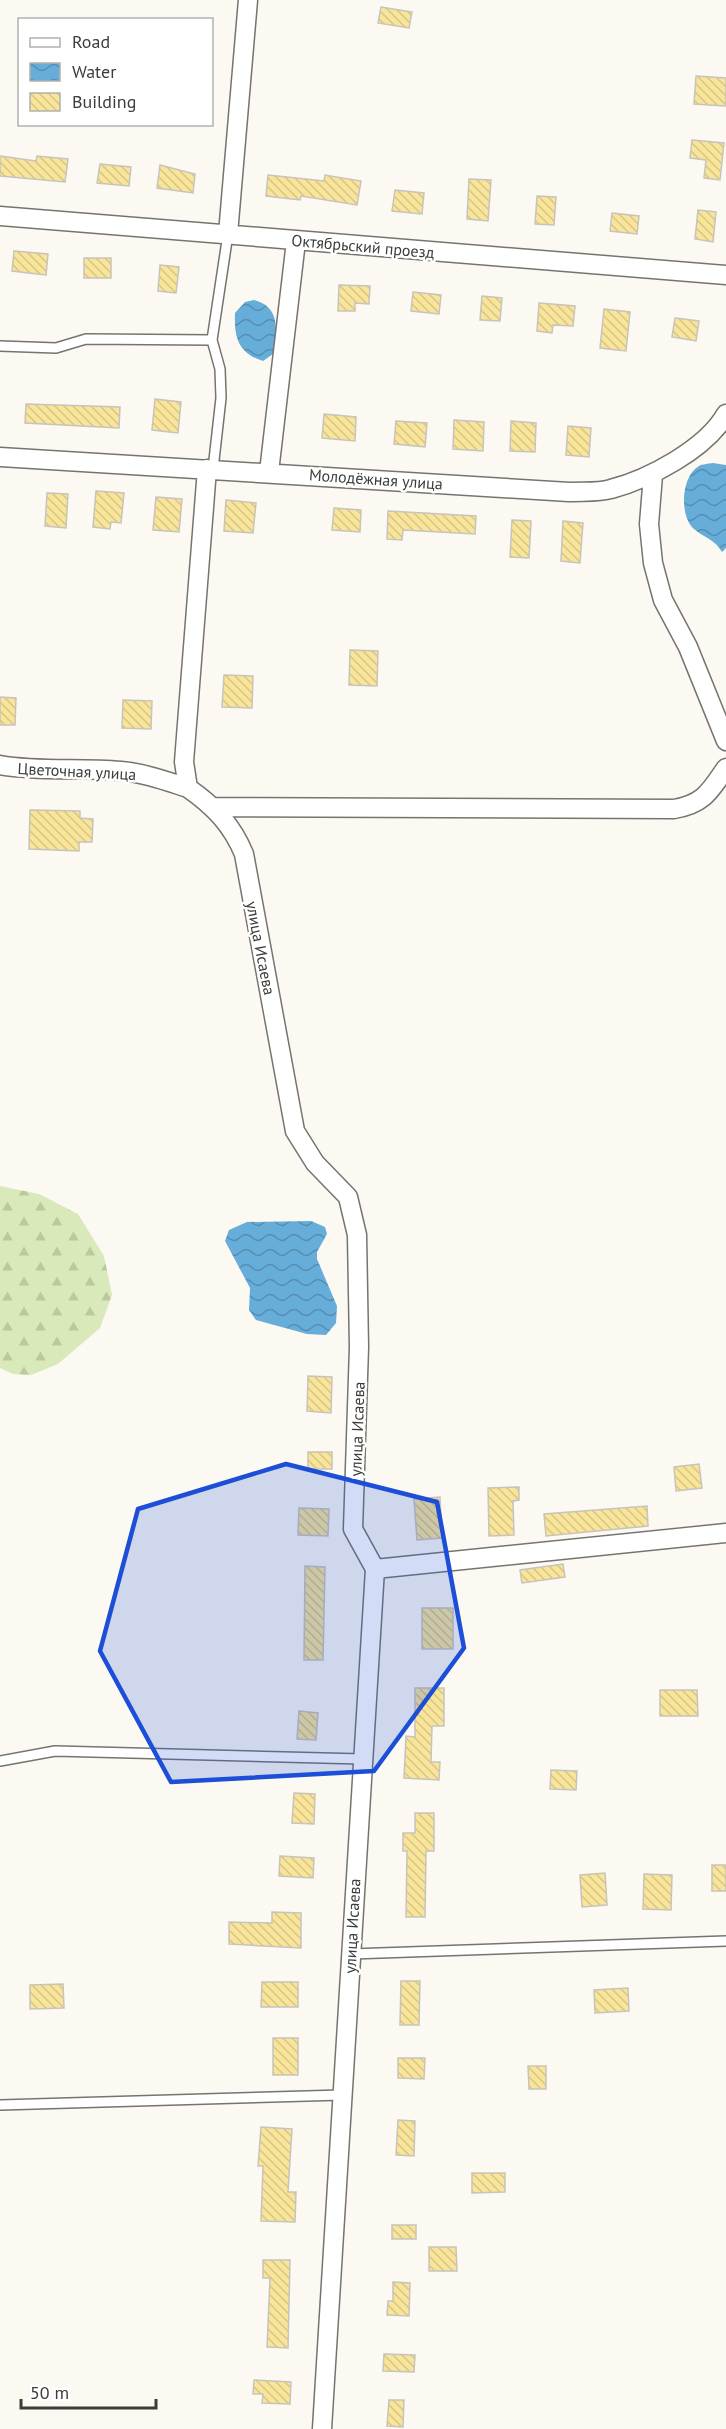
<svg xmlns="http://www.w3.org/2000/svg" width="726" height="2429" font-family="'PT Sans',sans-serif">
<defs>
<pattern id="forest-firs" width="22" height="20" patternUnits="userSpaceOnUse" patternTransform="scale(1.5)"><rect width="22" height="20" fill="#d9e9ba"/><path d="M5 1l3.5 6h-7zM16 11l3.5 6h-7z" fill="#bbc9a1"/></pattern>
<pattern id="water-waves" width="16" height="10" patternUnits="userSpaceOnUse" patternTransform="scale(1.5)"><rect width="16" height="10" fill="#66add9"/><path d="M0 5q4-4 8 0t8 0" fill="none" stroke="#558eb1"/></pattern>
<pattern id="building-back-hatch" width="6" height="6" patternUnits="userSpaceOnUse" patternTransform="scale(1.5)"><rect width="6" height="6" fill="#f8e59a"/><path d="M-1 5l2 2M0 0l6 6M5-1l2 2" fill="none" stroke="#d6c585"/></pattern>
</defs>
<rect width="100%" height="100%" fill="#fbf9f2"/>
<path fill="url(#forest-firs)" d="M0,1186L39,1194L78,1214L104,1256L112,1295L100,1328L58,1364L31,1375L13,1374L0,1368Z"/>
<path fill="url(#water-waves)" d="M254,300C281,307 277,331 273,354L263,361C238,353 234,337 235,313L245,302Z
M713,463L726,465V548L722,552C715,539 704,538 694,529C679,516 681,476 699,466C702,464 708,464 713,463Z
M311,1221L325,1227L327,1234L317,1252V1259L337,1306L336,1323L326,1335L307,1334L256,1320L249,1310L250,1288L225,1241L229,1230L247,1222Z"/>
<path fill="url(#building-back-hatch)" stroke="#c6c4bd" stroke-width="1.5" d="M381,7L412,12L409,28L378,23Z
M696,76L726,78V106L694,104Z
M692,140L724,143L720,180L704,178L706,160L690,158Z
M0,156L36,161L37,156L68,159L65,182L0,176Z
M100,164L131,167L129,186L97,183Z
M160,165L195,174L193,193L157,188Z
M268,175L324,181L325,175L361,181L357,205L301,196L300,200L266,196Z
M469,179L491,180L488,221L467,219Z
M395,190L424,193L422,214L392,211Z
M537,196L556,197L554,225L535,224Z
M698,210L716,212L713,242L695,239Z
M612,213L639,216L637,234L610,231Z
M14,251L48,254L46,275L12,271Z
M84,258H111V278H84Z
M160,265L179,267L176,293L158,291Z
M339,285L370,286L369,304L355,303V311H338Z
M413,292L441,295L439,314L411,311Z
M482,296L502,298L500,321L480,320Z
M539,303L575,306L573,326L553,325L552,333L537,331Z
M604,309L630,312L626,351L600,348Z
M675,318L699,321L696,341L672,337Z
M155,399L181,402L178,433L152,430Z
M26,404L120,407L119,428L25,423Z
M324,414L356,417L355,441L322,438Z
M454,420L484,422L483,451L453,449Z
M396,421L427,423L425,447L394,444Z
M511,421L536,423L535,452L510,451Z
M568,426L591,428L589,457L566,455Z
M96,491L124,493L121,523L111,522L110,529L93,527Z
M47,493L68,494L66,528L45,526Z
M156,497L182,499L179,532L153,530Z
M226,500L256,503L253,533L224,531Z
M334,508L361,510L360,532L332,530Z
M388,511L476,516L475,534L403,530L402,540L387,539Z
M512,520L531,521L529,558L510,557Z
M563,521L583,523L580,563L561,561Z
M350,650L378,651L377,686L349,685Z
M224,675L253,676L252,708L222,707Z
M0,697L16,698L15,725H0Z
M123,700L152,701L151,729L122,728Z
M30,810L80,811V818L93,819L92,842H79V851L29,849Z
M308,1376L332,1377L331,1413L307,1411Z
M308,1452H332V1469H308Z
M699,1464L702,1488L676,1491L674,1467Z
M519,1487V1500L513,1501L514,1535L489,1536L488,1488Z
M440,1497L442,1538L417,1540L414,1499Z
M647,1506L648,1526L546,1536L544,1514Z
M299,1508L329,1509L328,1536L298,1535Z
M563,1564L565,1577L522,1583L520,1570Z
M305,1566L325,1567L323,1660H304Z
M422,1608H453V1649H422Z
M415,1688H444V1726H432L431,1762H440L439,1780L404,1778L406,1736L415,1737Z
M660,1690H697L698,1716H660Z
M299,1711L318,1713L316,1740L297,1739Z
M551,1770L577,1771L576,1790L550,1789Z
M294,1793L315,1794L314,1824L292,1823Z
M415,1813H434V1851H426L425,1917H406L407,1851H403V1833H415Z
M280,1856L314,1858L313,1878L279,1876Z
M712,1865H726V1891H712Z
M605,1873L607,1905L582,1907L580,1875Z
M644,1874L672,1875L671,1910L643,1909Z
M272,1912L301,1913V1948L229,1944V1922L272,1923Z
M401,1981H420L419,2025H400Z
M262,1982H298V2007H261Z
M63,1984L64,2008L30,2009V1985Z
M628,1988L629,2011L595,2013L594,1990Z
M273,2038H298V2075H273Z
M398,2058H425L424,2079L398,2078Z
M528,2066H546V2089H529Z
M398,2120L415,2121L414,2156L396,2155Z
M261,2127L292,2129L288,2192H296L295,2222L261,2221L263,2166H258Z
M472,2173H505V2192L472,2193Z
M392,2225H416V2239H392Z
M429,2247H456L457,2271H429Z
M263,2260H290L288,2348L267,2347L270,2278H263Z
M393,2282L410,2283L409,2316L387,2315L388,2301H393Z
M384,2354L415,2355L414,2372L383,2371Z
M254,2380L291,2382L290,2404L262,2403L263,2394H253Z
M389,2400H404L403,2427L387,2426Z"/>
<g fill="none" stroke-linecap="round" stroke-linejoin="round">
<g stroke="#76746e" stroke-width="12">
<path id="service" d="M0,346L56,348L86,339L212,340
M213,469L221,398L220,369L212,340L228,234
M0,1761L55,1751L362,1759
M351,1954L726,1941
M0,2105L342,2095"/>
</g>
<g stroke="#76746e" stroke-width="21">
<path id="minor" d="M0,216L726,275
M228,234L248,0
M0,457L569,492C582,491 598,493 611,489C649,479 706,449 726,414
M207,469L184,762L188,788C214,806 232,825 244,854L295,1131L315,1163L348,1197L357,1235L359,1347L353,1529L375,1569L322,2429
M269,472L296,241
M653,475L649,524L653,563L663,600L688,647L726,741
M0,765C40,772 81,767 121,771C144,773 166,781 188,788
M214,807L674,809C704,804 710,791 726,768
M375,1569L726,1533"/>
</g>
<use href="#service" stroke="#fff" stroke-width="9"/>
<use href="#minor" stroke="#fff" stroke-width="18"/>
</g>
<path fill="#1d4ed8" fill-opacity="0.2" stroke="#1d4ed8" stroke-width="4.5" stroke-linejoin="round" d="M286,1464L437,1502L464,1648L374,1771L171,1782L100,1651L138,1509Z"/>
<g text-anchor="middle" stroke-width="5" stroke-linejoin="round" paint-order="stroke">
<g font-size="16" fill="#3c3c39" stroke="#fff">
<text transform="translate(363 246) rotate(5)" y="6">Октябрьский проезд</text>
<text transform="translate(376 479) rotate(4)" y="6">Молодёжная улица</text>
<text transform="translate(77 771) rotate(3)" y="6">Цветочная улица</text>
<text transform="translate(261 948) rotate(79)" y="6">улица Исаева</text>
<text transform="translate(357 1429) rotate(-88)" y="6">улица Исаева</text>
<text transform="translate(352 1926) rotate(-87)" y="6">улица Исаева</text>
</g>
</g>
<rect x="18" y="18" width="195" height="108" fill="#ffffff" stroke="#b1b1b0" stroke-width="1.5"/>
<rect x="30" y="38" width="30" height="9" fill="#ffffff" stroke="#b1b1b0" stroke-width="1.5"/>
<text x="72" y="48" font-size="18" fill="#3c3c39">Road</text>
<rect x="30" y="63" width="30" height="18" fill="url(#water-waves)" stroke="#b1b1b0" stroke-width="1.5"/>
<text x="72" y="78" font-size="18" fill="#3c3c39">Water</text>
<rect x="30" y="93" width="30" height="18" fill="url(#building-back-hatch)" stroke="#b1b1b0" stroke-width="1.5"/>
<text x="72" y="108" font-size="18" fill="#3c3c39">Building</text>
<path d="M21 2399v9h135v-9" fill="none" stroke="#3c3c39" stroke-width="3"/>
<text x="30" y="2399" font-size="18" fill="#3c3c39" stroke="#ffffff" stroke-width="4.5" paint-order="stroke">50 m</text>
</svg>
